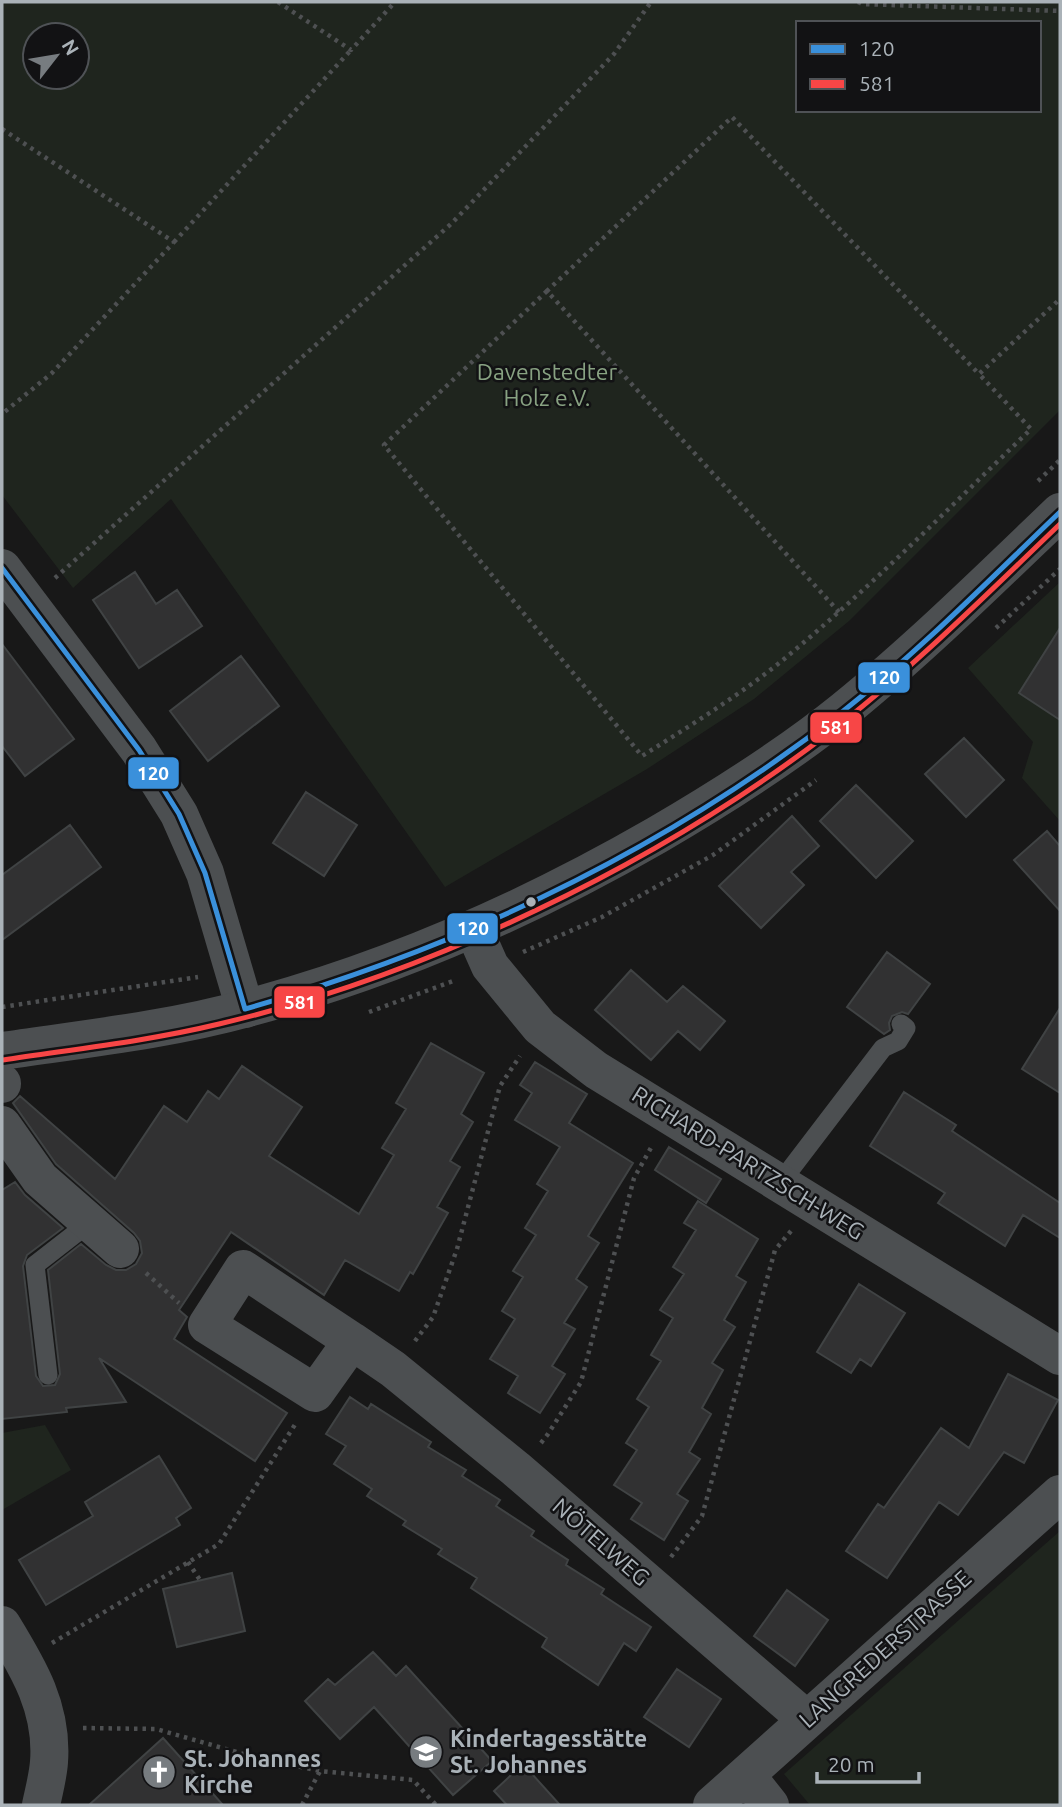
<svg xmlns="http://www.w3.org/2000/svg" width="1062" height="1807" font-family="Ubuntu,sans-serif">
<rect width="100%" height="100%" fill="#181818"/>
<path fill="#1f251e" fill-rule="evenodd" d="M2,2H1060V410L849,621L754,699L647,769L445,887L171,499L73,588L2,495ZM798,23H1039V110H798ZM35,35H77V77H35Z
M1060,582V821L1022,778L1033,742L968,668Z
M45,1425L71,1470L2,1510V1433Z
M1060,1531V1805H810L784,1774Z"/>
<path fill="#313132" stroke="#404344" stroke-width="2" d="M135,572L156,604L177,590L202,626L139,668L93,600Z
M1060,628V720L1019,693Z
M2,644L74,739L25,776L2,746Z
M241,656L279,706L208,761L170,711Z
M964,738L1004,780L966,817L925,774Z
M856,785L913,841L876,878L820,821Z
M306,792L357,825L324,876L273,843Z
M792,816L819,846L791,872L804,885L761,928L719,886Z
M70,825L101,867L2,940V875Z
M1047,831L1060,846V911L1014,860Z
M887,952L930,984L908,1014L902,1012L892,1016L889,1023L890,1030L884,1034L847,1007Z
M631,970L667,1002L683,986L725,1021L700,1050L678,1031L651,1060L595,1010Z
M1060,1008V1093L1022,1069Z
M431,1043L484,1073L461,1114L473,1122L450,1161L460,1167L437,1207L448,1213L413,1274L410,1272L399,1291L345,1260L324,1295L231,1232L179,1310L187,1317L174,1339L287,1413L255,1461L99,1358L126,1402L66,1408L67,1412L2,1419V1190L15,1182L25,1195L63,1228L27,1255L23,1266L36,1376L43,1386L55,1385L60,1374L48,1270L81,1244L106,1265L116,1270H126L136,1264L142,1253L140,1241L134,1233L56,1164L13,1103L20,1096L115,1179L164,1106L187,1122L208,1091L219,1099L242,1066L302,1107L269,1156L359,1214L394,1155L382,1148L406,1109L396,1103Z
M535,1062L587,1094L569,1123L633,1163L588,1236L599,1243L576,1279L587,1287L564,1323L575,1329L552,1366L565,1374L540,1413L508,1393L518,1376L490,1359L515,1319L502,1311L523,1277L513,1271L536,1235L525,1228L548,1191L537,1184L560,1147L515,1120L532,1093L520,1085Z
M904,1092L956,1125L952,1131L1060,1203V1238L1023,1215L1005,1246L938,1203L945,1193L870,1146Z
M669,1147L721,1179L706,1203L655,1170Z
M698,1201L758,1239L736,1276L746,1282L724,1320L735,1327L712,1363L723,1370L702,1408L711,1414L689,1452L700,1459L677,1494L688,1501L664,1540L631,1519L642,1503L614,1485L637,1450L626,1443L649,1407L637,1399L661,1361L651,1355L673,1318L660,1310L684,1274L673,1267L696,1230L684,1223Z
M859,1284L905,1313L871,1366L860,1359L851,1373L817,1352Z
M1008,1374L1058,1400L1024,1463L1004,1452L958,1515L939,1502L887,1578L846,1551L878,1504L884,1508L941,1428L969,1448Z
M350,1397L368,1409L371,1404L431,1442L428,1447L466,1470L462,1476L500,1500L496,1506L534,1531L531,1536L568,1560L566,1565L604,1589L601,1594L651,1627L636,1651L624,1643L598,1685L542,1647L547,1638L471,1588L477,1578L438,1554L442,1549L403,1525L406,1521L367,1496L372,1489L334,1464L346,1446L326,1434Z
M159,1456L191,1508L176,1518L180,1525L46,1605L19,1560L93,1516L85,1502Z
M232,1573L245,1631L177,1647L163,1589Z
M787,1590L828,1620L795,1666L754,1636Z
M373,1652L396,1676L406,1666L492,1761L453,1795L374,1707L340,1739L305,1701L328,1679L335,1685Z
M677,1669L721,1699L689,1747L644,1717Z
M163,1738L223,1805H89Z
M523,1764L560,1805H507L494,1791Z"/>
<g fill="none" stroke-linecap="round" stroke-linejoin="round">
<path stroke="#4e5052" stroke-width="4.5" stroke-dasharray="3.5 5" stroke-linecap="butt" d="M278,2L351,50L395,2
M858,2L862,4L1060,11
M2,129L174,242L52,373L2,414
M174,242L351,50
M547,291L384,445L642,756C688,727 735,698 778,664C867,591 948,509 1031,429L979,374
M1038,481L1060,460
M55,578L451,224L614,54L651,2
M839,612L547,291L732,117L979,374L1060,299
M996,628L1060,569
M523,952L602,917L713,855L816,780
M2,1007L198,977
M369,1012L456,980
M146,1273L179,1303
M415,1341L433,1317L457,1249L500,1086L520,1056
M541,1443L548,1434L581,1382L634,1178L652,1146
M671,1557L702,1516L775,1250L791,1231
M188,1562L200,1580
M52,1643L219,1544L296,1423
M83,1728L156,1729L254,1757L320,1771L413,1780L436,1805
M302,1805L320,1771"/>
<path stroke="#4c4f51" stroke-width="19" d="M780,1183L883,1048L898,1041L906,1028L901,1024
M48,1375L35,1265L89,1223"/>
<path stroke="#4c4f51" stroke-width="38" d="M2,568L139,750L179,814L205,873L245,1009
M474,930L490,966L540,1027L596,1070L1060,1356
M2,1083V1084
M2,1125L40,1179L120,1249
M352,1341L243,1269L207,1325L315,1393L352,1341L393,1369L516,1469L806,1719
M2,1625C29,1669 53,1709 49,1762C48,1776 44,1791 41,1805
M746,1775L770,1805
M712,1805L1060,1494"/>
<path stroke="#4c4f51" stroke-width="38" d="M2,1051C84,1039 168,1030 248,1008C393,969 527,910 657,835C722,797 786,757 844,710C920,648 990,579 1060,512"/>
<g stroke="#121214" stroke-width="10">
<path id="bus-1" d="M2,568L139,750L179,814L205,873L245,1009
M245,1009C463,947 662,852 842,712C920,651 989,580 1060,512"/>
</g>
<g stroke="#121214" stroke-width="10">
<path id="bus-2" d="M3,1060C75,1049 148,1041 219,1024C428,975 655,865 825,736C909,672 984,597 1060,524"/>
</g>
<use href="#bus-1" stroke="#3a90db" stroke-width="5"/>
<use href="#bus-2" stroke="#f74646" stroke-width="5"/>
</g>
<defs>
<g id="school-disc" transform="scale(1.75)"><circle r="9.5" fill="#777c80" stroke="#121214"/><path d="M0-5L7-2L0 1L-7-2ZM-4 1L0 2.5L4 1V4Q0 6-4 4Z" fill="#fff"/></g>
<g id="church-disc" transform="scale(1.75)"><circle r="9.5" fill="#777c80" stroke="#121214"/><path d="M-1.2-6h2.4v3.5h3.3v2.4h-3.3V6h-2.4V-.1h-3.3v-2.4h3.3Z" fill="#fff"/></g>
</defs>
<g fill-rule="evenodd">
<use href="#school-disc" x="426" y="1752"/>
<use href="#church-disc" x="159" y="1772"/>
</g>
<circle fill="#aab2b8" stroke="#121214" stroke-width="2.5" cx="531" cy="902" r="6"/>
<g text-anchor="middle" stroke-width="5" stroke-linejoin="round" paint-order="stroke">
<g font-size="23" fill="#88a282" stroke="#121214">
<text x="547" y="380">Davenstedter<tspan x="547" dy="26">Holz e.V.</tspan></text>
</g>
<g font-size="23" fill="#aab2b8" stroke="#121214">
<text transform="translate(748 1163) rotate(32)" y="8">RICHARD-PARTZSCH-WEG</text>
<text transform="translate(601 1542) rotate(41)" y="8">NÖTELWEG</text>
<text transform="translate(885 1649) rotate(-42)" y="8">LANGREDERSTRASSE</text>
</g>
<g font-size="23" font-weight="bold" fill="#aab2b8" stroke="#121214" text-anchor="start">
<text x="450" y="1747">Kindertagesstätte<tspan x="450" dy="26">St. Johannes</tspan></text>
<text x="184" y="1767">St. Johannes<tspan x="184" dy="26">Kirche</tspan></text>
</g>
</g>
<g stroke="#121214" stroke-width="2.5">
<rect x="857" y="661" width="54" height="33" rx="7" fill="#3a90db"/>
<rect x="809" y="711" width="54" height="33" rx="7" fill="#f74646"/>
<rect x="127" y="756" width="53" height="34" rx="7" fill="#3a90db"/>
<rect x="446" y="912" width="53" height="33" rx="7" fill="#3a90db"/>
<rect x="273" y="985" width="53" height="34" rx="7" fill="#f74646"/>
</g>
<g font-size="19" text-anchor="middle" font-weight="bold" fill="#fff">
<text x="884" y="684">120</text>
<text x="836" y="734">581</text>
<text x="153" y="780">120</text>
<text x="473" y="935">120</text>
<text x="300" y="1009">581</text>
</g>
<rect width="1062" height="1807" fill="none" stroke="#aab2b8" stroke-width="7"/>
<rect x="796" y="21" width="245" height="91" fill="#121214" stroke="#4f5256" stroke-width="2"/>
<rect x="810" y="44" width="35" height="10" fill="#3a90db" stroke="#4f5256" stroke-width="2"/>
<text x="859" y="56" font-size="21" fill="#aab2b8">120</text>
<rect x="810" y="79" width="35" height="10" fill="#f74646" stroke="#4f5256" stroke-width="2"/>
<text x="859" y="91" font-size="21" fill="#aab2b8">581</text>
<g transform="translate(56 56) rotate(59)"><circle r="33" fill="#121214" stroke="#4f5256" stroke-width="2"/>
<path d="M0-5L12 26L0 18L-12 26Z" fill="#777c80"/>
<text y="-10" font-size="19" font-weight="bold" text-anchor="middle" fill="#aab2b8">N</text>
</g>
<path d="M817 1772v10h102v-10" fill="none" stroke="#aab2b8" stroke-width="3.5"/>
<text x="828" y="1772" font-size="21" fill="#aab2b8" stroke="#121214" stroke-width="5" paint-order="stroke">20 m</text>
</svg>
